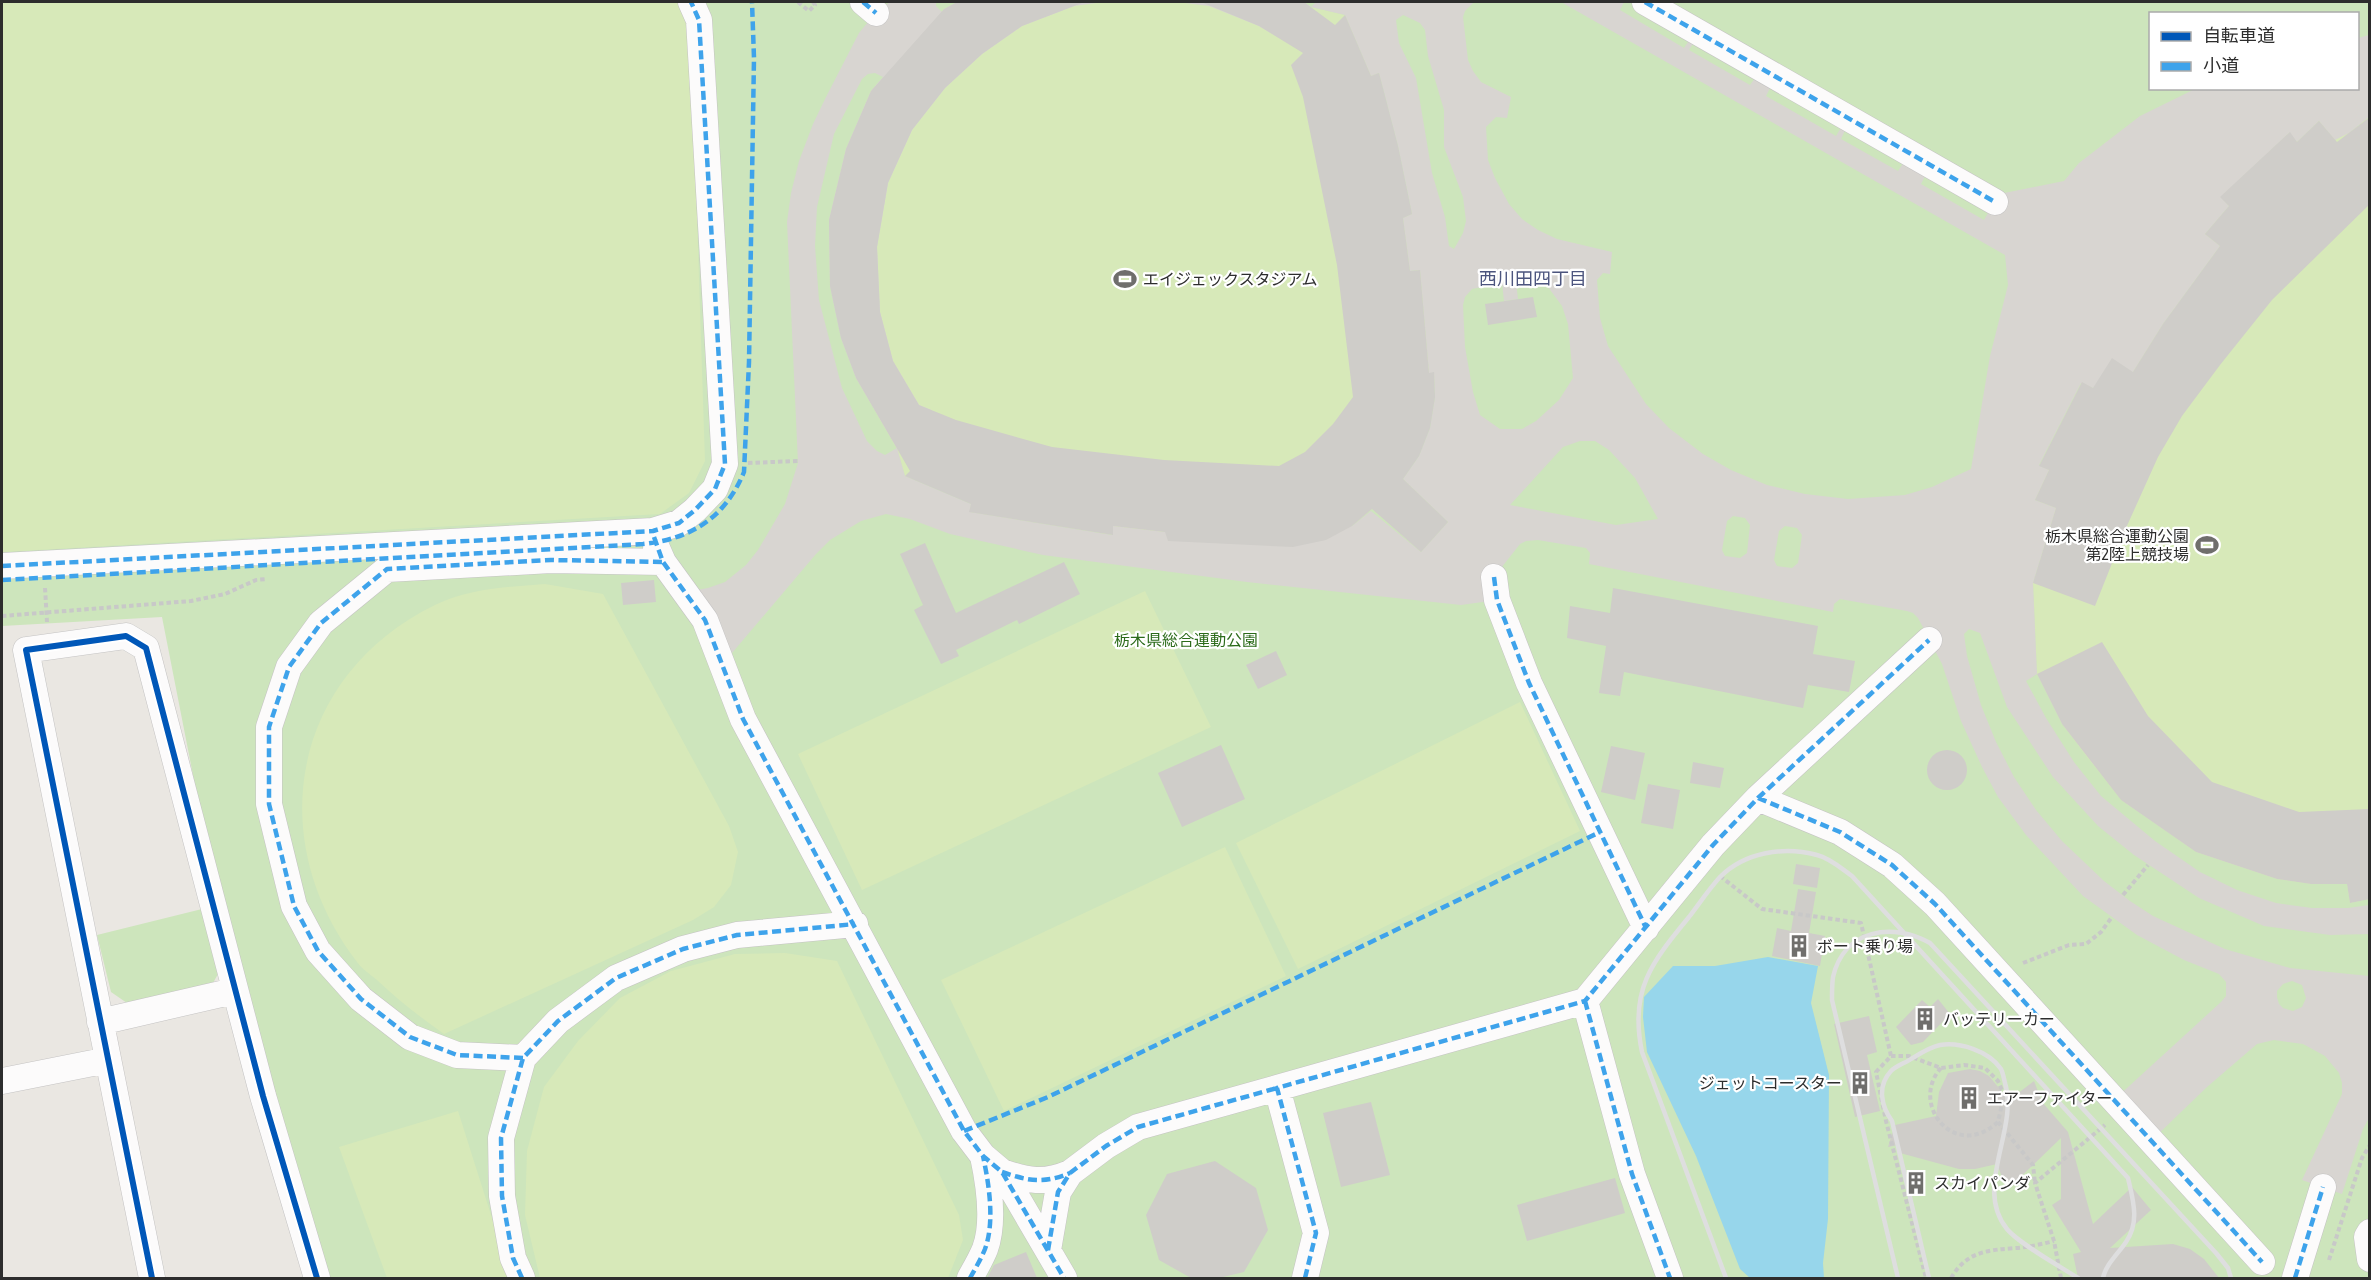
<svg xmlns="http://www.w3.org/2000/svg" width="2371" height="1280" font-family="'Asap Condensed','Noto Sans JP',sans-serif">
<rect width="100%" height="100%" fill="#eae7e2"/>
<path fill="#cde5bc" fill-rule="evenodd" d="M2,2H2369V1276L2366,1278H328L244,1035L162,617L2,626ZM2150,14H2358V88H2150Z
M202,909L218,974L213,983L127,1003L111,992L97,935Z"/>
<path fill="#d7e9b9" d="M2,2H679L691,36L705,461L689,493L660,514L2,552Z
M957,2H1304L1311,7L1345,15L1371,76L1379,73L1412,214L1403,218L1410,271L1420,270L1429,372H1434C1436,416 1428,443 1403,479L1448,522L1421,552L1372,509L1352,526L1293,547L1168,541L1165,532L1113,535L969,512L971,503L905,476L897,449L856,378L830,286L829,220L846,149L871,91L944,9Z
M2369,117V899L2350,903L2347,884H2311L2277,879L2196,852L2121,800L2088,758L2062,724L2037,674L2033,583L2055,509L2035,500L2048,470L2039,466L2082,382L2133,372L2163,324L2220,246L2205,234L2229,206L2220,197L2290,132L2297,142L2319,121L2349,133Z
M545,584L603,594L729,826L738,852L731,885L714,907L693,920L444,1034C420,1017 398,1000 377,980C370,974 362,969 357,962C262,838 292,675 435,605C470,588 507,587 545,584Z
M1145,591L1211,727L862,890L798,754Z
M1520,702L1580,831L1298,969L1236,843Z
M1225,847L1286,976L1004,1111L941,980Z
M785,953L837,961L959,1215L963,1240L948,1278H540L525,1215L527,1151L544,1087L578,1041L620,998L671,971L735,954Z
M458,1111L511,1278H387L339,1147Z"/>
<path fill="#d8d5d1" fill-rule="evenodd" d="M890,2H936V6L942,12L957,2H1104L1074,6L1022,26L982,54L945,88L912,130L888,183L877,247L880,312L893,361L919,405L931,410L897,448L905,476L971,504L970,512L1112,535L1113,526L1165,532L1352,526L1371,511L1421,552L1448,522L1403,479L1419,456L1430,428L1435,397L1434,373H1429L1420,270L1410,271L1403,218L1412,214L1398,146L1379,73L1371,76L1345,15L1311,7L1281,39L1259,26L1209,6L1177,2H1304L1311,7L1316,2H1474L1465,11L1463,17L1468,60L1473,71L1481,82L1511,97L1507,118L1496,117L1486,127L1488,160L1495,178L1509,204L1522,219L1538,230L1557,239L1612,252L1610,274L1603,273L1597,280L1600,318L1608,346L1646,404L1669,428L1703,454L1731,470L1767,485L1805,494L1848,499L1905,495L1932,487L1971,469L1990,356L2008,285L2005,255L1561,2H1624L1620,10L1684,48L1690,39L1694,42L1689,50L1750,85L1755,78L1771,86L1766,96L1836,136L1842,126L1846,128L1841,139L1898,171L1904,162L1926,174L1921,184L1984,220L1999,194L2064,181L2079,163L2140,116L2195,89L2358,88V38L2369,35V117L2349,133L2335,140L2319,121L2297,142L2289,133L2221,197L2229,206L2205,234L2220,246L2163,324L2133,372L2093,388L2081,383L2039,465L2049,470L2035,500L2056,508L2033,583L2037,674L2026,681L2046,718L2074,762L2101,796L2155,841L2200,872L2237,890L2276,903L2312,908H2348L2369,905V934L2330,935L2264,926L2199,898L2134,855L2098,826L2053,777L2007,707L1980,633L1969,629L1964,634L1967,656L1981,705L1996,742L2014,777L2036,810L2062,841L2104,881L2130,901L2153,916L2225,949L2290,968L2369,976V1118L2363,1129L2342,1194L2302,1180L2342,1094V1083L2339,1073L2325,1056L2303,1044L2274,1040L2257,1044L2207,1087L2152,1140L2115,1099L2221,1002L2226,996V982L2219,974L2184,960L2137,935L2083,896L2026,835L1998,797L1982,767L1961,721L1942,664L1918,618L1913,613L1907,611L1840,599L1834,604L1833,612L1589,564L1590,553L1586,548L1538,540L1526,541L1520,544L1494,577L1497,600L1461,605L1247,582L1043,555L950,534L910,519L886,514L861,521L830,540L816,554L732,653V671L685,592L708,588L725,582L746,565L758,550L785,504L798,463L787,222L791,193L799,161L813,124L826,97L859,33L877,11ZM1403,15L1420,23L1425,30L1428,56L1444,110V147L1463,197L1466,221L1463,233L1454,249L1449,246L1445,217L1432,173L1416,78L1399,43L1396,20ZM875,73L883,77L871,91L846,149L829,220L830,286L841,338L856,378L897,448L885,455L877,451L867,441L842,388L819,300L815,246L817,207L834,134L862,79L868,74ZM1527,281L1539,283L1548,287L1562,306L1568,324L1573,378L1559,400L1536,421L1522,429H1500L1480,415L1473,392L1465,347L1463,305L1465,297L1472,289L1502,283L1504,301L1518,299L1516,282ZM1580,441H1595L1609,450L1635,478L1658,519L1616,525L1510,505L1563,447ZM1733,516L1745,518L1750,525L1747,553L1740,558L1725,556L1722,550L1727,521ZM1785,526L1797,528L1802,535L1798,563L1792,568L1777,566L1774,560L1779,531ZM2292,981L2302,985L2306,998L2302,1007L2293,1011L2283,1008L2279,1004L2277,997V991L2283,984Z"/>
<path fill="#97d6eb" d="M1768,957L1818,966L1811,1003L1829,1075L1828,1219L1823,1263L1824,1278H1750L1740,1269L1696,1156L1647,1052L1643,1017L1644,997L1673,966H1715Z"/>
<path fill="#cfcdc9" d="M957,2H1082V3L1022,26L982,54L945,88L912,130L888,183L877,247L880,312L893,361L919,405L956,420L1052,447L1164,460L1279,466L1305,452L1333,424L1353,397L1337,265L1303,97L1291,65L1303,53L1259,26L1201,2H1304L1335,25L1345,15L1371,76L1379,73L1398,146L1412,214L1403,218L1410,271L1420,270L1429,373L1434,372L1435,397L1430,428L1419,456L1403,479L1448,522L1421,552L1372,509L1352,526L1326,540L1293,547L1168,541L1165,532L1113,526V535L969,512L971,504L905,476L910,471L856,378L841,338L830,286L829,220L846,149L871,91L944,9Z
M2370,117V204L2272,300L2220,365L2182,416L2158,457L2126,528L2095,606L2033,583L2056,508L2035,500L2049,470L2039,466L2082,382L2093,388L2112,358L2133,372L2163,324L2220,246L2205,234L2229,206L2220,197L2290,132L2297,142L2319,121L2337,142Z
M1533,297L1537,317L1488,325L1485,304Z
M925,543L956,613L1064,562L1080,594L1019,624L1017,620L956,650L959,656L941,664L914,610L923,605L900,554Z
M654,580L656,602L623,605L621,583Z
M1613,588L1818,626L1813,654L1855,661L1849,692L1808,685L1803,708L1624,672L1620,696L1599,693L1606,646L1567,638L1570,606L1610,613Z
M2102,642L2148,716L2212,782L2299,812L2370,809V899L2350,903L2347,884H2311L2277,879L2196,852L2121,800L2062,724L2037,674Z
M1276,651L1287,675L1258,689L1246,665Z
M1221,745L1245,799L1182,827L1158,773Z
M1611,746L1645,753L1635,800L1601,792Z
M1927 770a20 20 0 1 1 40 0a20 20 0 1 1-40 0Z
M1693,762L1724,768L1720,788L1690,783Z
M1648,784L1680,790L1673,829L1641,823Z
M1796,864L1820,868L1817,888L1793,884Z
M1798,889L1816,892L1809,933L1825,936L1820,966L1772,956L1777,928L1791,931Z
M1938,999L1950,1014L1923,1042L1911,1045L1896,1027L1922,1000L1930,1007Z
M1869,1016L1877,1052L1867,1055L1880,1111L1855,1117L1834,1024Z
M1970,1069L1980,1071L1989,1076L2009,1100L2034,1081L2042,1102L2068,1132L2093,1224L2132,1187L2151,1210L2110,1248L2173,1244L2190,1249L2204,1259L2219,1278H2078L2073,1254L2081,1252L2052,1205L2061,1199V1138L2007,1190L1997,1164L1975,1169H1959L1900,1153L1898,1145L1888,1147L1895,1125L1936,1116L1939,1092L1948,1073Z
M1371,1102L1390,1175L1341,1187L1323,1113Z
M1215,1161L1256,1188L1268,1230L1244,1272L1219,1278H1191L1159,1260L1146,1215L1167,1174Z
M1615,1178L1625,1213L1527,1241L1517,1205Z
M1026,1252L1037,1278H987L994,1265Z"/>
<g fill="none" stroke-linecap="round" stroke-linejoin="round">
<g stroke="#c4c3c3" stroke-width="27">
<path id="minor" d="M863,2L876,13
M1645,2L1995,202
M656,546L663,562L705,620L743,719L964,1131L983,1156L1002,1172L1064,1278
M2,566L653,531L679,523L695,510L715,489L725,464L699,20L691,2
M1494,577L1497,600L1529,683L1646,928
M1758,798L1840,832L1892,865L1935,904L2262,1262
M1585,1001L1632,1174L1670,1278
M100,1022L234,991
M523,1058L457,1055L410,1037L361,999L318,951L294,906L269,804V727L289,667L321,623L387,569L551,560L663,562
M2,1081L108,1060
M1002,1172C1028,1181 1044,1184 1070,1173
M2370,1232L2367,1237L2370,1259
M1048,1250L1058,1192L1070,1173L1106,1146L1138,1127L1277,1088
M152,1278L26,650L126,636L146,648L263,1096L317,1278
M522,1278L513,1258L502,1196L501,1138L523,1058L558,1021L616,978L683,949L737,935L855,924
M970,1278C975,1269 981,1259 985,1249C995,1222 989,1184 983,1156
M1305,1278L1316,1233L1277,1088L1585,1001L1713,845L1758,798L1929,640
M2295,1278L2323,1187"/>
</g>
<path stroke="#c8c8c8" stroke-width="4" stroke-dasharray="4.5 3" stroke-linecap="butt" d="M798,2L809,11L815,5L813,2
M748,463L798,461
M45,588L47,622
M2,616L191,601L225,594L256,580L266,579
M1720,876L1762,909L1861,923L1891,1056L1876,1072L1886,1121L1926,1278
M2123,895L2148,865
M2023,963L2069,945L2086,944L2101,932L2112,917
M1891,1056H1909L1941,1068L1964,1065L1985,1068L1998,1081L2004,1095L1998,1122L2033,1165L2035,1183
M1941,1068C1909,1103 1954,1162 1998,1122
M2329,1260L2362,1158L2370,1145
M1951,1278C1967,1251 1988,1250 2017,1248C2029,1247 2042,1244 2054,1241
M2061,1278L2054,1241L2035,1183L2105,1125"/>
<use href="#minor" stroke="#fcfbfb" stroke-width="26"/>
<path stroke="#dededf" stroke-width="4.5" d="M1726,1278L1642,1052C1629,990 1652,962 1689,917C1699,904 1709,889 1720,877C1745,852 1784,846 1817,855C1830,858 1842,869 1852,876L2128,1178C2133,1200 2140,1222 2126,1242C2118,1254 2106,1264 2103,1278
M1898,1278L1832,1000C1832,993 1832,984 1833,977C1844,929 1893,922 1930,943L2216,1253L2228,1268L2231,1278
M1929,1278L1892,1121C1881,1106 1877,1086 1891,1071C1896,1066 1905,1063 1911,1059C1919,1054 1930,1047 1940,1045C1960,1042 1989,1051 2001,1069C2003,1073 2004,1079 2005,1083C2019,1130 1973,1187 2007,1229C2018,1243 2061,1267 2078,1278"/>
<path stroke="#3ea3eb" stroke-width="4.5" stroke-dasharray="9 4.5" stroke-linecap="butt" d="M863,2L876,13
M1645,2L1995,202
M654,537L663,562L705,620L743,719L964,1131L983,1156L1002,1172L1064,1278
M2,566L653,531L679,523L695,510L715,489L725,464L699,20L691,2
M1494,577L1497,600L1529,683L1646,928
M2,580L643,544C691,539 725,518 744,472L749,362L754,58L752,2
M1758,798L1840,832L1892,865L1935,904L2262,1262
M1585,1001L1632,1174L1670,1278
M523,1058L457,1055L410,1037L361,999L318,951L294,906L269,804V727L289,667L321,623L387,569L551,560L663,562
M964,1131L1048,1097L1600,832
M1002,1172C1028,1181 1044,1184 1070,1173
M1048,1250L1058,1192L1070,1173L1106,1146L1138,1127L1277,1088
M522,1278L513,1258L502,1196L501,1138L523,1058L558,1021L616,978L683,949L737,935L855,924
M970,1278C975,1269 981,1259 985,1249C995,1222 989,1184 983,1156
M1305,1278L1316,1233L1277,1088L1585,1001L1713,845L1758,798L1929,640
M2295,1278L2323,1187"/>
<g stroke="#fff" stroke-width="10">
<path id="cycleway" d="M152,1278L26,650L126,636L146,648L263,1096L317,1278"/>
</g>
<use href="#cycleway" stroke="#0057b8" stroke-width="6"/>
</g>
<defs>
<g id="stadium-bare" transform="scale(1.8)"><path d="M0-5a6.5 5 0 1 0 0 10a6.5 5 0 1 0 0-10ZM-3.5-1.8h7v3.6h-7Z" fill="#6f6e6c" stroke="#fff" stroke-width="2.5" paint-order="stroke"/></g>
<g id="building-bare" transform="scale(1.8)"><path d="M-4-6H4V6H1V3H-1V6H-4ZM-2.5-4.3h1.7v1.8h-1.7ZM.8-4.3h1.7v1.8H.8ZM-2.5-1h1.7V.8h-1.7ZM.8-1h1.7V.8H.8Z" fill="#6f6e6c" stroke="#fff" stroke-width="2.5" paint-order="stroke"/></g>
</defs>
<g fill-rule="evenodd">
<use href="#stadium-bare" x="1125" y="279"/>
<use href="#stadium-bare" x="2207" y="545"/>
<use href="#building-bare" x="1799" y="946"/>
<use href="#building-bare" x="1925" y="1019"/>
<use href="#building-bare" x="1860" y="1083"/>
<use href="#building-bare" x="1969" y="1098"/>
<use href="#building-bare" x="1916" y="1183"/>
</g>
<g text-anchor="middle" stroke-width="4.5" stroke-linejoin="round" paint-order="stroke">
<g font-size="16" fill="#2d2d2d" stroke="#fff" text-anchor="start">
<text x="1143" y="285">エイジェックスタジアム</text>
<text x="2189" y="542" text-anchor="end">栃木県総合運動公園<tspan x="2189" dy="18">第2陸上競技場</tspan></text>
<text x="1817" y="952">ボート乗り場</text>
<text x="1943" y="1025">バッテリーカー</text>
<text x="1842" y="1089" text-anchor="end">ジェットコースター</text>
<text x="1987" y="1104">エアーファイター</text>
<text x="1934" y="1189">スカイパンダ</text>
</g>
<g font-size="16" fill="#2c6b1b" stroke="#fff">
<text x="1186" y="646">栃木県総合運動公園</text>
</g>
<g font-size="18" fill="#4c557e" stroke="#fff">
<text x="1533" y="285">西川田四丁目</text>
</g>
</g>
<rect width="2371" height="1280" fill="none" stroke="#2d2d2d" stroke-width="6"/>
<rect x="2149" y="12" width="210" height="78" fill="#ffffff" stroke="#ababab" stroke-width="1.5"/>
<rect x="2161" y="32" width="30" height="9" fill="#0057b8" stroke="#ababab" stroke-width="1.5"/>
<text x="2203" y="42" font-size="18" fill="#2d2d2d">自転車道</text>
<rect x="2161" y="62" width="30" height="9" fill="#3ea3eb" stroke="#ababab" stroke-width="1.5"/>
<text x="2203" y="72" font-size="18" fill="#2d2d2d">小道</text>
</svg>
